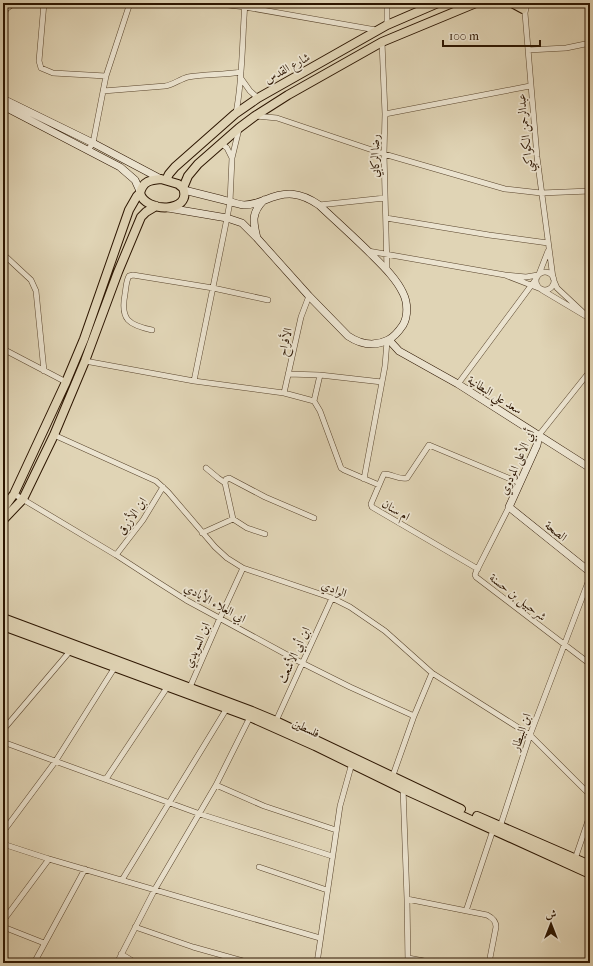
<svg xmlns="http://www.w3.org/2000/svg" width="593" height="966" font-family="'IM FELL French Canon',Amiri,serif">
<rect width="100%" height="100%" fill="#e0d4b5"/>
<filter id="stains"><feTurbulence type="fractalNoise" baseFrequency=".005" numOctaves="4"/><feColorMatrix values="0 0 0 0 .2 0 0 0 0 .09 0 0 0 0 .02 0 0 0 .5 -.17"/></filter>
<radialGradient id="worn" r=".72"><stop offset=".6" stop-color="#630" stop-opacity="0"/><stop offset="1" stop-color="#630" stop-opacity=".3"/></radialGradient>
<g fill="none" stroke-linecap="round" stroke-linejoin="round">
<g stroke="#59452d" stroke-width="6">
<path id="street" d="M44,3L39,61L41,68L53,73L106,76
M211,3L245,7L376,30
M387,3V25
M527,3L525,13L537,157L553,278
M5,12L6,9L14,3
M382,42L385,114L384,154L387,270
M528,50L566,48L590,43
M240,77L250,91L258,98
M103,91L165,86C173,85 180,79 188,77C205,74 223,75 241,72
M236,113C243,77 242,40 245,3
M385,114L530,86
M256,116L277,118L384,154L505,189L541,193L590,191
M221,143L227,148L232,158L239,129
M88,150L93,143L106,76L130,3
M319,205L385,198
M386,218L489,235L548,243
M368,251L505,275
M3,254L31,280L36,291L44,371
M536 281a9 9 0 1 1 18 0a9 9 0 1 1-18 0Z
M539,274L548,251
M538,275L526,277L505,275L541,289
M542,290L589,318L557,288L554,281
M152,330C129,325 120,320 125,294C126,288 126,281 129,276L133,275L213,288L268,300
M3,349L66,382
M85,361L194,381L284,393L314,401L320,411L341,468L344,470L379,485
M288,374L320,375L382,382
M194,381L227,218L230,202L232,158
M458,384L536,279
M284,393L301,317L309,296
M314,401L320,375
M54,435L156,481L168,492L215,547L227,558L243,568L332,598L350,607L385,631L432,673L530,735L590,795
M539,435L590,371
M206,468L218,478L225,483L233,519
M364,479L385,366L387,341
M225,483L226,479L229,478L265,497L314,518
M14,494L116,555L156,581L186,600L302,663L350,687L414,716
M509,507L476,572L475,575L476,577L590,664
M202,533L233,519L247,528L265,534
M116,555L143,520L163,487
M478,569L372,507L371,504L383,476L384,474C392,474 399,480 407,478L429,445L520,483
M190,687L220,618L243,568
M276,721L332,598
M3,730L71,650
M3,742L200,814L332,856
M392,778L414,716L432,673
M106,779L168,686
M216,785L264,806L336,830
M403,788L407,899L487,915C493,918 496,921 496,927L489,963
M500,827L530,735L590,577
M3,832L55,762L115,667
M3,844L49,859L320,938
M575,859L590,815
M259,867L327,890
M122,880L227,708
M407,899L408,963
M466,911L493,830
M3,921L49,859
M3,925L6,928L44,943
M135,927L193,947L250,963
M121,954L136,963
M408,958L435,963
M34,963L85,869
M117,963L155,889L216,785L250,717
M317,963L340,806L352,763"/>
</g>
<g stroke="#2c1500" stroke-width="8">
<path id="secondary" d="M3,99L93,143L161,179
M3,106L120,167L135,180L140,191
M184,190C196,193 208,196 220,199C228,201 236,204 244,205C252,205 257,203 265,200C286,191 300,192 319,205C336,221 354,237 370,253C382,265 396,278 403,293C408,303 408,316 403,325C399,331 394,337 388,340C374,347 360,344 348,336L309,296L257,238C253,222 251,213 264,200
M168,208L227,218L242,223L256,237
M389,340L399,351L458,384L590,468
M539,435L537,445L509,507L590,572"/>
</g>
<g stroke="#2c1500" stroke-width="10">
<path id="primary" d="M512,3L523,9
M161,179L178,184L183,188C193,213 145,213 140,193C143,181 150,180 161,179Z
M166,180L169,174L175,167L235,114L258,98L387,25L438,3
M183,188L188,176L198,164L239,128L255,116L288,95L382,42L476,3
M3,509L14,494L66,382L84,339L129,210L137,196L140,193
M3,520L23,499L54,435L85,361L118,272L141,217L146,212L156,206
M3,618L252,711L276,721L461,809
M3,626L250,717L315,746L403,789L590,874
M477,816L590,865"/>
</g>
<use href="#street" stroke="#ebe3cf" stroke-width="5"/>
<use href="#secondary" stroke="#ebe3cf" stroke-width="7"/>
<use href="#primary" stroke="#e0d4b5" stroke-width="8"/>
</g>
<g text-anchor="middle" stroke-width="3.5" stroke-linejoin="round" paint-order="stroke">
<g font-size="12" fill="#2c1500" stroke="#ebe3cf">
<text transform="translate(287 68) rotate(-29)" y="4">شارع القدس</text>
<text transform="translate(525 133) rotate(-96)" y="4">عبدالرحمن الكواكبي</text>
<text transform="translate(375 156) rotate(-90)" y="4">رضا الركابي</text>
<text transform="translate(285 342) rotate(-77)" y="4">الأفراح</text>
<text transform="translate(495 395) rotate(32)" y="4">سعد علي البطانية</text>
<text transform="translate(517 462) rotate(-66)" y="4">أبي الأعلى المودوي</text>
<text transform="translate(396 510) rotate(31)" y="4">ام سنان</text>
<text transform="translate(132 516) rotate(-56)" y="4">ابن الأزرق</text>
<text transform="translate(556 531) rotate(39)" y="4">الصحة</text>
<text transform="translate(334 589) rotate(22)" y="4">الوادي</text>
<text transform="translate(518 597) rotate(38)" y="4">شرحبيل بن حسنة</text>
<text transform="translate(215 603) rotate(29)" y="4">ابي العلاء الأيادي</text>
<text transform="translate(197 645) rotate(-67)" y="4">ابن السويدي</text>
<text transform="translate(294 655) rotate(-65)" y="4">ابن أبي الأشعث</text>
<text transform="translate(306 728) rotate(25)" y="4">فلسطين</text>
<text transform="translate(521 732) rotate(-71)" y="4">ابن البيطار</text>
</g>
</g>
<rect width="593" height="966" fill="none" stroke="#e0d4b5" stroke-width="16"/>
<rect x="4" y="4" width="585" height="958" fill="none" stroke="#2c1500" stroke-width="2"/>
<rect x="8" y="8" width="577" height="950" fill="none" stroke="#2c1500"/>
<g transform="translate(551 924)" stroke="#ebe3cf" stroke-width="3" paint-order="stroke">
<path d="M0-3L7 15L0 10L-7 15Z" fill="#2c1500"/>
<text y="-6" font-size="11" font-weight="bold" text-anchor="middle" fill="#2c1500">ش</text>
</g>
<path d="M443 40v6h97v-6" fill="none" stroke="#2c1500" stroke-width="2"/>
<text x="449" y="40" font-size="12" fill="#2c1500" stroke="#ebe3cf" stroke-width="3" paint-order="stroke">100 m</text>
<rect width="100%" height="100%" filter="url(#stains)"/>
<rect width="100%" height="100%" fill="url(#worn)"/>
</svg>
